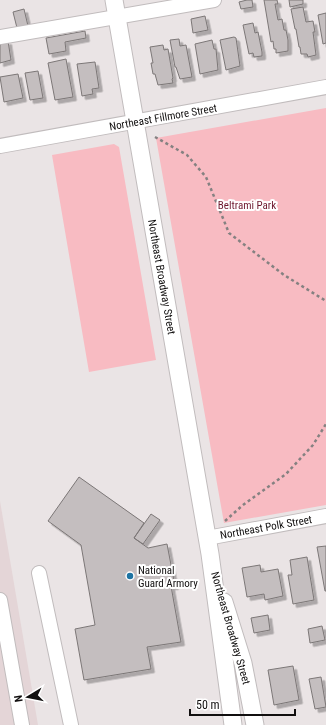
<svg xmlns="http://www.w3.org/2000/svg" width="326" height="725" font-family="'Roboto Condensed',sans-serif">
<defs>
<filter id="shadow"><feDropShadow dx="3.5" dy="3.5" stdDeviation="0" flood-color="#0004"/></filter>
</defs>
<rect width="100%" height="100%" fill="#eae4e5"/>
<path fill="#e4d5d7" d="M0,501L38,725H0Z"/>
<path fill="#f8bbc2" d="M326,108V505L224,523L156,138Z
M114,144L119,147L156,360L89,372L52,155Z"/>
<path fill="#c4bebf" stroke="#7c7777" filter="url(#shadow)" d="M247,0H252L253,7L241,9L239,2Z
M264,0H277L278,4H275L278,20L282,19L284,30H286L288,40V51L276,53V49H274L273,41L271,42Z
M289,0H303V4L290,7Z
M303,7L306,22L313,21L315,32H313L316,55L308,57L307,54H301L300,47H299L296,29H295L291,9Z
M24,9L28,26L17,28L13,12Z
M326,13V43L323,44L318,15Z
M205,16L208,30L193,33L191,19Z
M253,23L255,33L258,32L262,52V56L254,57L253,53L249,54L243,25Z
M85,31L86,38L65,42L66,51L49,54L46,38Z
M234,37L236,38L240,66L226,70L220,40Z
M179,39L180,46L186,45L192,77L180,79L176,67H175L170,40Z
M212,40L214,49H216L218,70L200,74L195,44Z
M8,41L11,60L0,63V42Z
M163,45L164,50L168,49L173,78L172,79L173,83L158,85L155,74H153L151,63H153L150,47Z
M66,59L73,97L55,100L48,63Z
M95,62L99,88L92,89L93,94L82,96L77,64Z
M38,71L43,98L30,100L25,73Z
M18,74L23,98L4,102L0,77Z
M79,477L144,523L134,538L148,548L167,544L175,586H171L181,642L147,647L151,669L84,680L75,629L95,625L81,545L48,521Z
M151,514L160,520L143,544L134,538Z
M326,546V591H325L317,547Z
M307,557L314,600L293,604L288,575H292L290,560Z
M260,565L261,572L278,569L283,596L265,600L264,594L247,597L242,568Z
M268,615L270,630L254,633L251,618Z
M322,626L325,640L310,643L308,629Z
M293,666L299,700L274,705L268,670Z
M321,677L326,707L315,709L309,679Z"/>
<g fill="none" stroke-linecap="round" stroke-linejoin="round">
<g stroke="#c1bcbd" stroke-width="16">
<path id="minor" d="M0,37L214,0
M0,146L326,87
M207,538L326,516
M39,573L71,725
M0,600L22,725"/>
</g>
<g stroke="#c1bcbd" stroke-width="19">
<path id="major" d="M114,0L210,554L233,725
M224,602L243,663L255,725"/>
</g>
<path stroke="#858181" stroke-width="2.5" stroke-dasharray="3 3" stroke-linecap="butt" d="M155,137L187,155L206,177L229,233L284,275L326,301
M225,521L243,505L286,474L313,445L326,424"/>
<use href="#minor" stroke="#fff" stroke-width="14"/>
<use href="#major" stroke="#fff" stroke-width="17"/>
</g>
<circle fill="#1d74a3" stroke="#fff" stroke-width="1.5" cx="130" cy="576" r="4"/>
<g text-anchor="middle" stroke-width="4" stroke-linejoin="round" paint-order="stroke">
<g font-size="11" fill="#110f0f" stroke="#fff">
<text transform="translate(163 117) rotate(-10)" y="4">Northeast Fillmore Street</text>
<text transform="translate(162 277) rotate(80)" y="4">Northeast Broadway Street</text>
<text transform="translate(266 527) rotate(-10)" y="4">Northeast Polk Street</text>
<text transform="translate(231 628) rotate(74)" y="4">Northeast Broadway Street</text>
</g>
<g font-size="11" fill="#6f192f" stroke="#fff">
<text x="247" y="209">Beltrami Park</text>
</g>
<g font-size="11" fill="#110f0f" stroke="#fff" text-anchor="start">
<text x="138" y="574">National<tspan x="138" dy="13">Guard Armory</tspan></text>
</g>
</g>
<g transform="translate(28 697) rotate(260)" stroke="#ffffff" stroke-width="3" paint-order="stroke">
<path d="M0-3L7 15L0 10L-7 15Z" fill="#110f0f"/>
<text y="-6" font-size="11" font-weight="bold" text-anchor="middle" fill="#110f0f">N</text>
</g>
<path d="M190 709v6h105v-6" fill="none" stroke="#110f0f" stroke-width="2"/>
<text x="196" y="709" font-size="12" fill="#110f0f" stroke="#ffffff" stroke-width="3" paint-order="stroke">50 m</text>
</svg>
